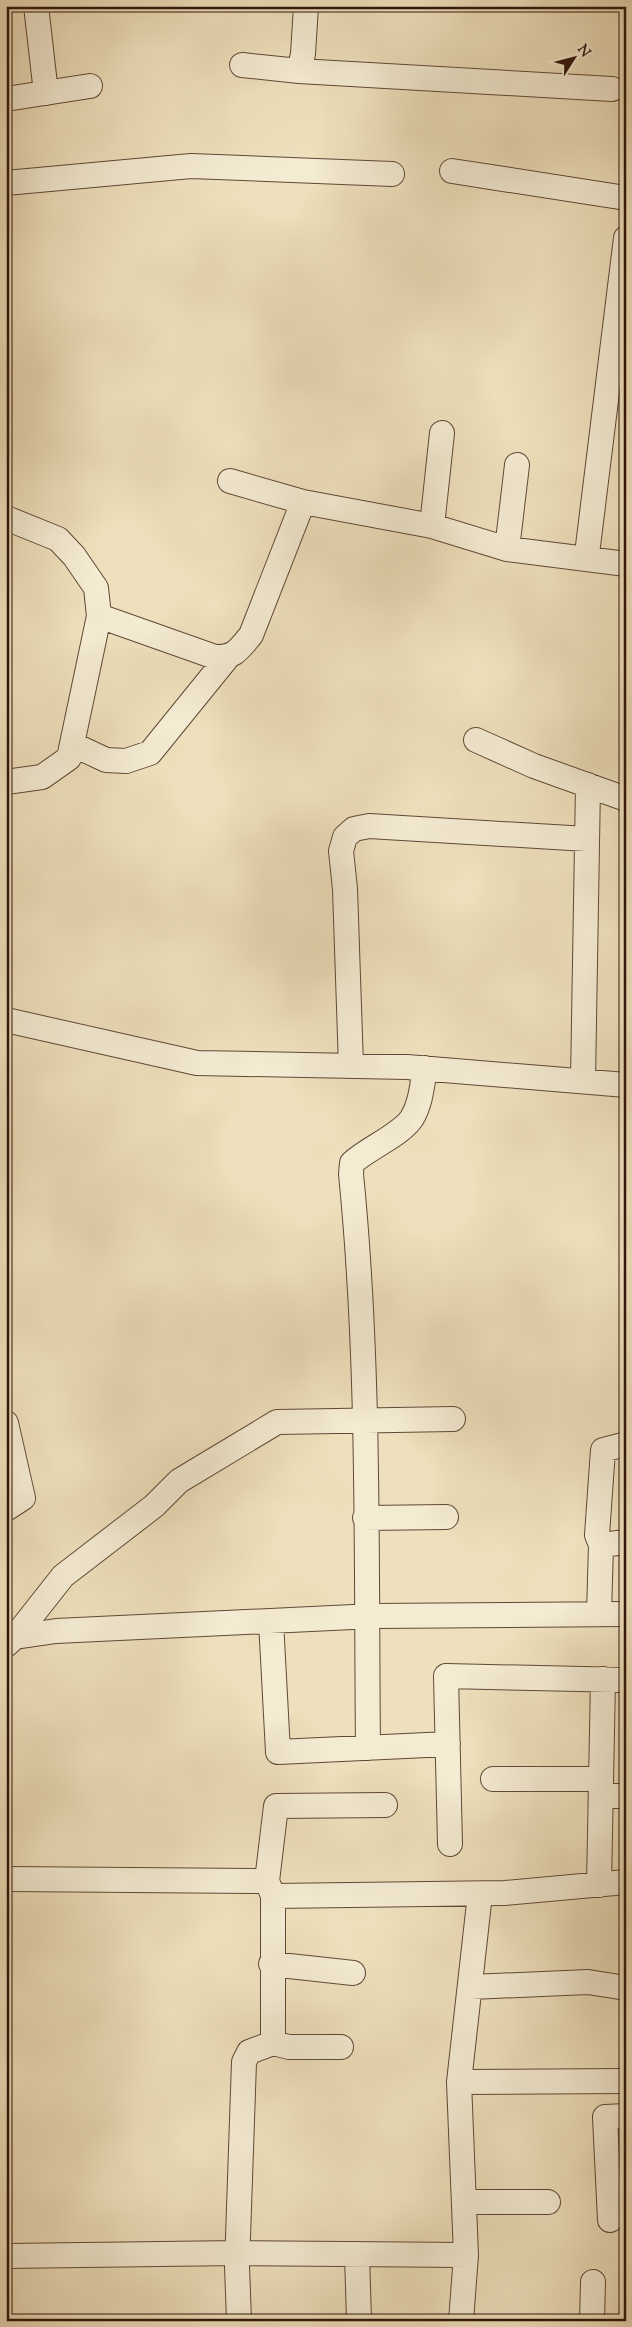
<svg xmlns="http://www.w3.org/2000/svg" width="632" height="2327" font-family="'Sorts Mill Goudy',serif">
<rect width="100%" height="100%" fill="#eee0bc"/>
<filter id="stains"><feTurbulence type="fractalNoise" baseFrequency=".004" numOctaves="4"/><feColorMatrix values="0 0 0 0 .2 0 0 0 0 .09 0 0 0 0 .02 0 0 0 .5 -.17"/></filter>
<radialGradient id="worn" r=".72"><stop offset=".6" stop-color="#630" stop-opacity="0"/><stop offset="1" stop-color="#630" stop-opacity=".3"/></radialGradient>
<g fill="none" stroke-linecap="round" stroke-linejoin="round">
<g stroke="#604837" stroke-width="26">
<path id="minor" d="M36,6L46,93
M242,65L299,71L612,89
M299,71L303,54L306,6
M6,99L90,86
M452,171L626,198
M6,183L191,166L392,174
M230,481L303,502
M6,518L58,539L74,556L96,588L99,616L215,657C235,658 239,649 251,635L303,502L432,526L507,549L626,564
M432,526L442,433
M507,549L517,465
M587,554L626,238
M476,740L534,766L626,799
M72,744L106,760L126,761L150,753L227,658
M6,782L42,777L69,758L99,616
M6,1020L197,1063L407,1067L626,1085
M351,1066L345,889L341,851L345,837L354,829L369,826L587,839
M583,1081L588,785
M6,1423L23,1498L6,1509
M365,1518L446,1517
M601,1545L626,1542
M599,1614L601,1545L597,1535L603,1450L626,1444
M271,1621L278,1752L448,1744
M15,1637L63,1576L154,1506L179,1481L277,1422L453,1419
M6,1645L15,1637L56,1631L374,1616L626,1614
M368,1748C366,1556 370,1364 351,1174L352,1163C368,1148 401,1135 412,1118C421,1103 422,1085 425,1068
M493,1779H601
M601,1796H626
M450,1844L446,1676L626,1680
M6,1879L267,1881L273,1896L505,1893L626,1882
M267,1881L276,1806L385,1805
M599,1885L603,1679
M271,1964L353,1973
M471,1987L588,1982L626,1988
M273,2043V1896
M459,2082L626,2081
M464,2202H548
M610,2220L605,2117L626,2116
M357,2254L359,2321
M6,2256L238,2253L466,2255
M239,2321L237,2266L244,2062L249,2052L273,2043L289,2047H341
M461,2321L466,2255L459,2082L480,1894
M592,2321L593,2282"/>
</g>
<use href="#minor" stroke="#f4ebd3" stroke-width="24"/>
</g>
<rect width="632" height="2327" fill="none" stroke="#eee0bc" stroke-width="25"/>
<rect x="8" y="8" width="617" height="2312" fill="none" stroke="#30150b" stroke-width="2.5"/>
<rect x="12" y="12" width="607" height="2302" fill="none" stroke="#30150b"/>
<g transform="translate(574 58) rotate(54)" stroke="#f4ebd3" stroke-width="4" paint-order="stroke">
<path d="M0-4L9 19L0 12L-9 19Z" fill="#30150b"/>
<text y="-8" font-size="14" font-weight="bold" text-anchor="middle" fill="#30150b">N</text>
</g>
<rect width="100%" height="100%" filter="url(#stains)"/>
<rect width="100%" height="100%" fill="url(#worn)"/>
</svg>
